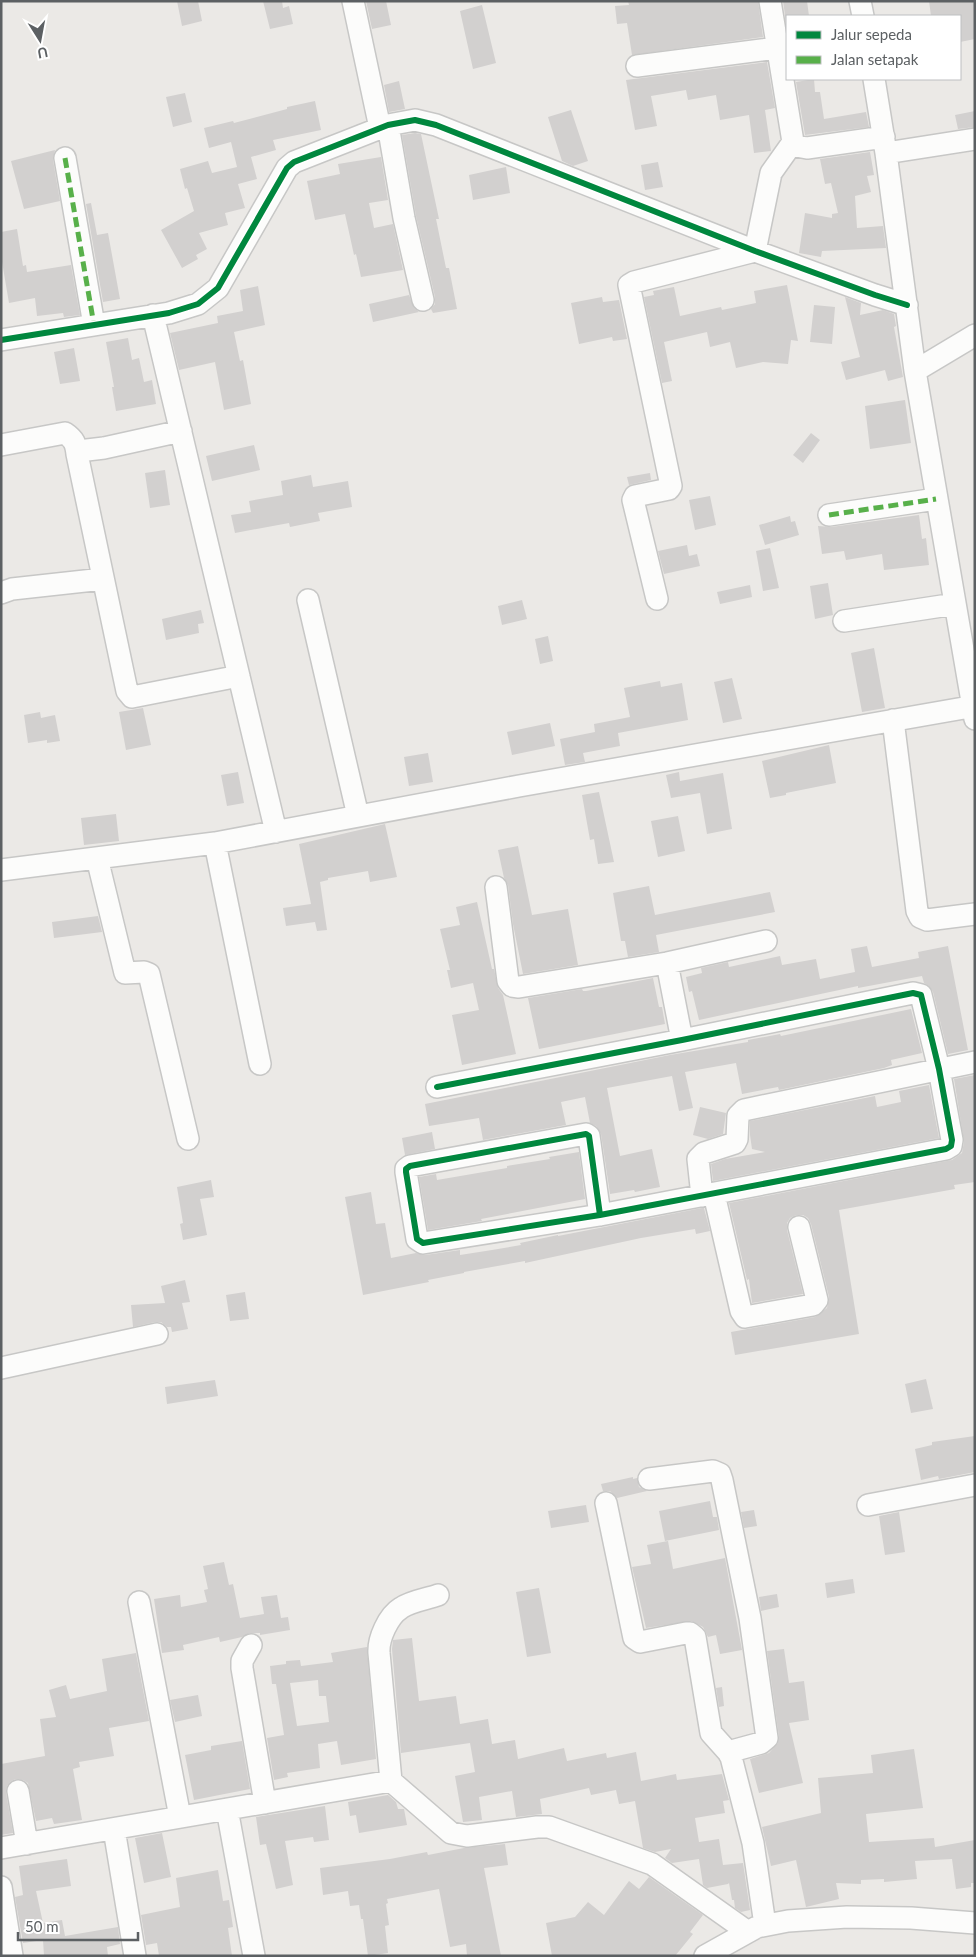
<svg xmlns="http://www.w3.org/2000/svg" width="976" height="1957" font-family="Lato,sans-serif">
<rect width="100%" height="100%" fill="#ebe9e6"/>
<path fill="#d2d0cf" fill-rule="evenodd" d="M177,1H198L202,21L182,26Z
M263,1H282L283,8L289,6L293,24L270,29Z
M366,1H386L391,25L372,29Z
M628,1H758L763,37L632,55L627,23L617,24L615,6L629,5Z
M783,1H807L809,16H787V29Z
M929,1H975V39L960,42V16H931Z
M482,5L496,63L473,69L460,11Z
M767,62L775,108L765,110L771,151L754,153L749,115L720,120L716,95L688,100L686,90L651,96L657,126L635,130L626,80Z
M814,79L815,92H820L824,119L866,112L869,127L805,135L796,82Z
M399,81L405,109L389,112L384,85Z
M185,93L192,122L173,127L166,97Z
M315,101L321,130L273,140L276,150L251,157L257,179L238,184L245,208L225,213L228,225L199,233L207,249L196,255L198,259L182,268L161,230L194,211L187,188L185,189L180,169L208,161L212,173L237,167L231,142L209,148L204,128L233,121L234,123L287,109V107Z
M571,110L588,161L573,166L562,161L548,117Z
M975,111V127L958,129L955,115Z
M415,133L421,134L439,219H436L446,268H449L457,309L433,313L431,309L435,304V297L416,216L402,135Z
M55,150L53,160L60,201L24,209L11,161Z
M870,152L874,175L867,176L871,192L855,196L857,228L883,226L886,248L822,251L821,257L799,253L805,213L832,218V214L838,213L831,183L825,184L820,159Z
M381,157L388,200L369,203L374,228L393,224L403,270L361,277L356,254L354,255L345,214L315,220L307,181L340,174L338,164Z
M658,162L663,187L645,190L641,165Z
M506,167L510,193L473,200L469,175Z
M91,203L97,235L108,233L120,299L103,302L86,204Z
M17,229L23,266L26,265L27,272L71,265L80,315L64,317L63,313L37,316L35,298L9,303L1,256V232Z
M787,285L798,341L791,340L788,364L763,362L736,368L730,342L710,347L707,332L664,342L672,381L662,383L644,297L654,295L653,291L674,287L680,316L721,307L722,310L756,303L754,291Z
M258,286L265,325L234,332L240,361L243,360L251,404L224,410L215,362L179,370L170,333L218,323L217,316L243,311L240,290Z
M409,295L414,308L419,312L373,322L369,304Z
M602,297L603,302L619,300L627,339L613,341L612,337L579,344L571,303Z
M845,297L861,303L860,315L883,310L894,314L896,326L894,327L903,377L888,381L885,370L846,380L841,362L860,357Z
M814,305L835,307L832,344L810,342Z
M128,338L132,360L139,358L144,382L152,380L156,404L116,411L112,387H114L106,342Z
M74,348L80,381L60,384L54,352Z
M905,400L911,443L870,449L865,406Z
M811,433L820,440L803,463L793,455Z
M254,445L260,470L212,481L206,456Z
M165,470L170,505L150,508L145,473Z
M650,473L651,480L629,485L627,477Z
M311,475L313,487L348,481L352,507L318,513L320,521L290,527L289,523L235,533L231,515L251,512L249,501L283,495L281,481Z
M710,496L716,525L695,530L689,500Z
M919,515L922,539L926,538L929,565L884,570L882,554L846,560L844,551L822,554L818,526L831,527Z
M790,516L791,522L795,521L799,535L765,545L759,525Z
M687,545L689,556L697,554L700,566L664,574L658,551Z
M770,548L779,588L763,591L756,551Z
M828,583L833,615L815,619L810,586Z
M750,585L752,597L720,604L717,592Z
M522,600L527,619L502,625L498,606Z
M201,610L204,623L198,624L199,633L166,640L162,619Z
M548,636L553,661L540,664L535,639Z
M874,648L885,708L862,712L851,653Z
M732,678L742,719L723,723L714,682Z
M660,681L661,687L682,683L688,720L618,733L620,746L583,753L585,762L565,765L560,739L595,732L594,724L630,717L624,688Z
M143,708L151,745L126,750L119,712Z
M40,712L41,718L55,715L60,741L47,743V740L28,743L24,715Z
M550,723L555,746L512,755L507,732Z
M829,745L836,783L786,793V795L770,798L762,761Z
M428,753L433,782L409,786L404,757Z
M238,772L244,803L227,806L221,775Z
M679,772L680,781L723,773L732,829L707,834L700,793L671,798L666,775Z
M599,792L614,862L598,864L594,839L590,840L582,795Z
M116,814L119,841L84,845L81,818Z
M678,816L685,851L658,857L651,821Z
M385,824L397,877L370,882L368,871L328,878V880L320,882L327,930L317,931L315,922L286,926L283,908L311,904L299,844Z
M518,846L532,915L568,909L578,965L523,974L513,924L508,885L504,878L498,850Z
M649,886L655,915L770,892L775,912L656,935L659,952L628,957L625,941H621L613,893Z
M477,902L492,969H494L498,988L503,995L516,1054L462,1065L452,1015L479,1010L473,983L451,988L447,970H450L440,929L460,925L456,907Z
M98,916L102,932L54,938L52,922Z
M867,946L872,967L919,958L918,952L948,946L968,1050L948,1054L933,992L929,986L924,983L922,976L858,988V986L699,1020L692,991L689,992L686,977L702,973L701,968L728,962L729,967L780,956L782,965L816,959L820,979L855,972L851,949Z
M653,978L659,1007H662L665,1024L539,1049L528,998L582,989L583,991H586Z
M911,1009L922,1053L891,1060L892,1065L884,1068L779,1090L778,1087L742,1094L736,1063L685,1072L693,1108L679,1111L672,1076L607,1088L620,1156L652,1149L660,1187L635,1192L634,1190L610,1194L601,1134L596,1126L590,1123L585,1097L561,1102L566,1125L483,1140L479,1118L429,1126L425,1104L670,1055L748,1042V1040L780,1034L781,1036Z
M975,1075V1182L954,1185L955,1189L839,1210L859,1334L735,1355L731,1332L815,1317L827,1308L829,1297L811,1224L808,1218L803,1215H796L790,1218L787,1223V1230L803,1294L752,1303L749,1279L747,1280L729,1203L952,1160L962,1153L964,1142L954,1079Z
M929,1085L939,1138L713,1181L711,1164L725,1159L765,1152L752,1149L750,1135V1121L875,1096L877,1107L901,1102L899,1091Z
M700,1107L726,1113L723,1134L708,1139L693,1135Z
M432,1132L435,1149L405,1155L402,1138Z
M579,1152L585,1199L481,1219L482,1221L428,1230L419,1177L436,1174L437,1180L507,1168V1166L550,1159L549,1157Z
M211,1180L214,1197L200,1199L207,1235L183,1240L180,1224L183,1223L177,1187Z
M371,1192L376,1224L385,1223L391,1258L416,1253L425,1255L460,1250V1255L492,1250L521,1245L520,1243L558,1235V1236L702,1208H704L710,1231L696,1234L695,1229L641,1238L525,1263V1261L464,1272V1273L428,1280L429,1282L363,1295L345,1197Z
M185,1280L190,1302L182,1303L188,1329L172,1332L171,1327H167L161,1322H155L133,1327L131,1305L165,1303L161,1286Z
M245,1292L249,1319L230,1321L226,1295Z
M926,1379L933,1409L911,1413L905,1384Z
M215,1380L218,1396L167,1404L165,1387Z
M975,1436V1472L939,1479L938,1476L921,1480L915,1449L932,1445V1442Z
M633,1477V1479L637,1478L639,1487L647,1491L617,1498L610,1491H603L601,1484Z
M710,1501L713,1517H717L719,1530L665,1541L659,1511Z
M586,1505L589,1522L551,1528L548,1511Z
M754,1510L757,1526L744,1528L741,1512Z
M899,1512L905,1552L885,1555L879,1516Z
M668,1541L673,1569L725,1558L742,1650L720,1654L716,1635L708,1637L703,1627L691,1621L646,1628L632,1567L651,1564L647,1545Z
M224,1562L229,1585L233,1584L240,1618L264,1614L261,1597L277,1595L281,1618L288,1617L290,1630L260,1635V1633H250L242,1637L220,1642L219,1637L183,1645L184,1650L162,1653L154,1599L180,1595L181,1607L207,1602L204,1590L208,1589L203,1566Z
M853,1579L855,1593L827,1598L825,1583Z
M539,1588L551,1653L527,1657L516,1592Z
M777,1594L779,1607L761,1611L759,1597Z
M412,1638L419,1701L456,1696L460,1724L488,1719L492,1744L515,1740L518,1759L564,1748L567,1761L606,1753L607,1758L636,1752L641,1781L676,1774L677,1780L722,1774L729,1800L723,1801L725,1813L695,1818L699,1842L719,1839L723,1865L743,1863L750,1910L741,1912L735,1908L734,1900H732L729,1883L728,1884L707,1888L703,1885L699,1859L672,1863L665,1858L671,1849L655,1852L643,1848L635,1801L619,1804L616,1790L591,1795L589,1788L540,1799L542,1814L516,1817L512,1791L479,1797L482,1820L463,1822L455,1776L475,1772L470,1743L401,1753L392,1649L393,1640Z
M367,1647L376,1759L341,1765L337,1741L318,1744L320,1768L287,1773L288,1777L274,1780L267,1738L284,1735L276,1684H272L270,1666L286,1664V1661L300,1660L301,1666L333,1662L331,1653ZM318,1680L319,1696H326L329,1722L297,1726L290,1683Z
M784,1649L789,1683L804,1681L809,1720L789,1723L803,1783L759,1793L750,1759L769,1753L778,1743L779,1737L767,1651Z
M136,1653L149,1721L109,1728L114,1756L79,1762L80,1767L73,1769L82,1820L54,1824L52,1818L36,1821L28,1783L23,1780L15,1779L10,1782L7,1786L6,1793L13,1833L1,1835V1764L45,1756L40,1719L56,1717L49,1690L66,1685L70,1699L107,1691L102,1659Z
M722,1687L724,1706L719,1707L716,1688Z
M198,1695L202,1716L175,1722L170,1700Z
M242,1741L250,1789L194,1800L185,1755L211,1750V1746Z
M914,1749L923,1808L866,1814L869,1842L934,1838L935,1847L975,1840V1883H971V1887L956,1889L952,1859L915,1861L917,1879L884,1882V1879L861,1880V1884L836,1883L839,1899L806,1907L796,1860L771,1866L762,1827L821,1813L818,1778L873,1773L871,1755Z
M388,1795L396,1802L398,1809H404L407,1825L359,1833L356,1815L350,1816L348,1802Z
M325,1806L329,1840L314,1842L313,1837L285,1841L293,1885L276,1889L266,1844L260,1845L256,1817Z
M162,1833L171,1877L144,1883L135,1838Z
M505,1844L508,1865L484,1868L501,1956H467L466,1944L450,1947L439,1889L387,1899L388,1903L386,1904L389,1925L385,1926L388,1953L368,1956L363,1919H361L359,1905L350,1906L348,1891L323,1895L320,1868L390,1859L427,1852L428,1855L464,1848Z
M67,1859L71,1886L36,1891L43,1923L62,1920L65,1936L118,1927L120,1944L107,1947L108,1956H44L43,1940L23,1943L15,1897L23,1895L19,1866Z
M218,1870L223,1901L229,1900L233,1927L228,1928L232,1956H159L157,1943L146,1945L141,1915L180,1907L176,1878Z
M649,1877L703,1915L690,1932L693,1934L675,1956H552L546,1923L575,1917L588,1902L604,1915L629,1881L639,1889Z"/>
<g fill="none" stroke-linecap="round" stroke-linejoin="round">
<g stroke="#c7c7c6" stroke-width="24">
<path id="minor" d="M353,1L380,128
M770,1L793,142L796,146L807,148L884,137
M860,1L863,16
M637,66L777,48
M874,79L886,153L915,371L975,719
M388,125L404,218L423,300
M886,153L975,139
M65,158L94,325
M153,315L276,832
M1,340L169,313L198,304L218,288L287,168L294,162L388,125L415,120L436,125L755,251L875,295L907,305
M915,371L975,335
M181,431L104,448L87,450L77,454L127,691L132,697L239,676
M1,445L65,433C74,439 76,444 77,454
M829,515L936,499
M1,593L12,589L103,579
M657,599L633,500L635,496L669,489L671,486L629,285L634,282L755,251L771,173L793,142
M308,600L358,816
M844,621L955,604
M893,720L917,911L920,917L927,920L975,914
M215,843L260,1064
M97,858L125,973L144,972L149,974L188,1139
M1,870L215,843L519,786L975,706
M496,887L508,981L512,986L519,987L667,963L766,941
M667,963L682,1040
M437,1087L682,1040L913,993L921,995L939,1069L952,1140L951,1146L946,1149L600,1215L423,1243L417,1239L406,1172V1169L410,1166L586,1134L589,1136L600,1215
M714,1194L741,1311L745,1317L813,1305L817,1300L799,1227
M702,1196L698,1159L704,1153L735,1143L737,1139L738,1116L744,1110L975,1062
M1,1368L157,1334
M649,1479L713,1471L720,1474L722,1480L750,1618L767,1738L761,1743L728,1752
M606,1503L634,1638L640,1642L686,1633H690L695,1637L711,1733L728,1752L731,1757L753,1843L765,1925
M868,1505L975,1485
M139,1602L180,1817
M251,1645L242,1661V1668L265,1803
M391,1781L379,1653C378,1639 388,1616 401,1608C411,1601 427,1599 438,1595
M18,1791L27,1844
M227,1809L254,1956
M114,1829L135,1956
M1,1848L391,1781L451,1833L467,1836L537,1827H549L652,1864L748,1932
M1,1887L12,1956
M705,1956L757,1927L788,1921L847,1917L911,1918L975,1923"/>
</g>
<use href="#minor" stroke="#fcfcfb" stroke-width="21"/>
<path stroke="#58b04a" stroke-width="5" stroke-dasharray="10 5" stroke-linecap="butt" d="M65,158L94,325
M829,515L936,499"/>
<g stroke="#fff" stroke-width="9">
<path id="cycleway" d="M1,340L169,313L198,304L218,288L287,168L294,162L388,125L415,120L436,125L755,251L875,295L907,305
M437,1087L682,1040L913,993L921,995L939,1069L952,1140L951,1146L946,1149L600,1215L423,1243L417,1239L406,1172V1169L410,1166L586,1134L589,1136L600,1215"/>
</g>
<use href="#cycleway" stroke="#00873e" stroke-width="6"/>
</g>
<rect width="976" height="1957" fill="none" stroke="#5c6063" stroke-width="5"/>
<rect x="786" y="15" width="175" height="65" fill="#ffffff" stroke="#bebfc1"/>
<rect x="796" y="31" width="25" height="8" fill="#00873e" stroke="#bebfc1"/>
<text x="831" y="40" font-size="15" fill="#5c6063">Jalur sepeda</text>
<rect x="796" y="56" width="25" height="8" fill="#58b04a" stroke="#bebfc1"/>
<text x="831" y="65" font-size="15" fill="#5c6063">Jalan setapak</text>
<g transform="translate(40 40) rotate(169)" stroke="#ffffff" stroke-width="4" paint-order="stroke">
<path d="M0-4L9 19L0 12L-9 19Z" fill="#5c6063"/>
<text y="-8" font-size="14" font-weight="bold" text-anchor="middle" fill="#5c6063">U</text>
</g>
<path d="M18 1932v8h120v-8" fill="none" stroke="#5c6063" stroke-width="2.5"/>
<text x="25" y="1932" font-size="15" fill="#5c6063" stroke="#ffffff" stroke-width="4" paint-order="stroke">50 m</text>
</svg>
